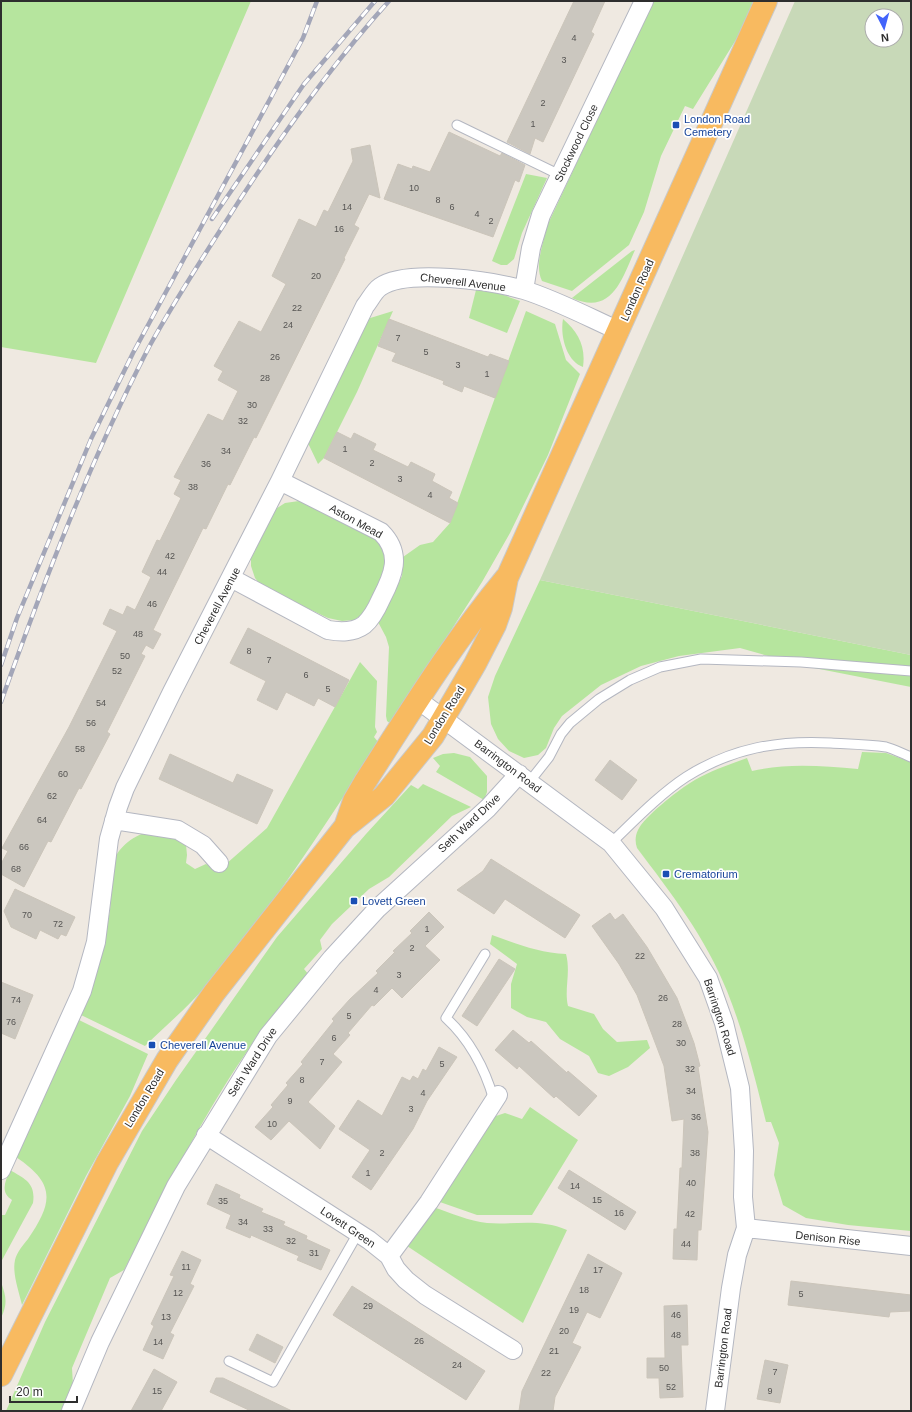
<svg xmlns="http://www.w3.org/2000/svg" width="912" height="1412" font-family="Arial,sans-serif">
<rect width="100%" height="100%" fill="#efe9e1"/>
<path fill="#b6e59e" d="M1,1H251L96,363L1,347Z
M653,1H754L737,38L693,109L685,106L661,156L644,212L629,245L572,291L542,281C534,265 544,242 547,226Z
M526,174L547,178L522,233L514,259L507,265H501L492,261Z
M635,250C622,279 612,316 572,298L632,251Z
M476,290L498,293L520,301L507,333L469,318Z
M393,311L357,392L324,458L318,464L306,439L367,319Z
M526,311L555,324L566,360L580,374L548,455L510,533L482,582L391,724L387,721L386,716L389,647L386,637L378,622L402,576L403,557L420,545L433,542L450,523Z
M563,319C578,332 586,346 583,367C566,361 560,335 563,319Z
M299,501L378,539L386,558L384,576L363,614L354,620L342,621L328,618L290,600L259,583L255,578L251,566V557L274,510L285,503Z
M540,580L911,655V687L804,666L740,648L679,656L641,666L601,685L562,716L554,728L546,748L538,755L524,758L509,751L498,739L491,724L488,697L495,676Z
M360,662L377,681L375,727L377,732L374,737L379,743C323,827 270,913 203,989C186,1009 164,1027 145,1046L81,1015C96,981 104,947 110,910C112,895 109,868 116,856C126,838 151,825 171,834C176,836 181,841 186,845L187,855L186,863L195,869L206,864L218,871L267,828Z
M862,752L886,753L911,762V1231L848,1225L806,1218L783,1205L774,1175L779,1143L771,1122H766C755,1078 744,1033 727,991C706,938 671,893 637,848C635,842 635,836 638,830C644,817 677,791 690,783C707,772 728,765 747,758L752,771C787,763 822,766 858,769Z
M454,753L470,757L487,776V792L484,800L436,772L440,766L433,758L443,754Z
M423,784L471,807L452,816L389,877L369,889L332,924L320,940L322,949L304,969L309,975C287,1000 265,1025 246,1053C199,1121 163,1197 124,1270L110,1278L72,1368L73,1385L61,1411H6L45,1322L142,1131L176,1080L277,937L366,834L411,785L418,789Z
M492,935C517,944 539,953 566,954C571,973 564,989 568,1006L594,1014L603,1029L617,1042L647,1040L650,1048L628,1067L609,1076L598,1073L589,1056L560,1039L546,1022L527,1017L511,1008V984L517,964L490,944Z
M79,1020L148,1054L130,1096L86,1176L22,1305C19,1292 12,1273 15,1260C17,1252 23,1245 28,1239C53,1202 56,1184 16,1157Z
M530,1107L578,1140L532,1215H477L437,1201L493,1117L505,1113L522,1119Z
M10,1170C25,1179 36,1183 33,1203L1,1262V1215H5L12,1200C0,1192 5,1182 10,1170Z
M433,1207C451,1213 469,1221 487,1223C516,1225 539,1218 567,1230L523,1323L407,1246Z
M1,1282C6,1296 8,1304 1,1318Z"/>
<path fill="#c8d9b8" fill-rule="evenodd" d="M795,1H911V655L540,580ZM872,16H896V40H872Z"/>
<path fill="#cbc7bf" stroke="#cbc5ba" d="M574,1H605L591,32L594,34L543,142L535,138L530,154L507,142Z
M449,132L500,156L502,153L525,165L519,182L515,180L493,237L384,199L398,164L412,169L413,166L430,172Z
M370,145L380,198L369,194L354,225L359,228L344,258L345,259L256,438L254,437L230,485L228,484L206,529L203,528L153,630L161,634L153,649L146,645L141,654L145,656L107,732L110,734L81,789L79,788L51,842L48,841L24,887L1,874V864L8,851L2,848L69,727L117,631L103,624L110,609L123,615L127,606L135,610L151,577L142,572L157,540L160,541L181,498L174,494L181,480L174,477L208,414L223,421L238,391L218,380L223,371L214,366L239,321L261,332L286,284L272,276L299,219L316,227L324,210L328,212L353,161L351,149Z
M389,319L488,357L490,354L509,361L495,398L464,386L462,392L443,384L444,381L392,361L396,353L378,346Z
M337,432L351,439L354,433L376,444L373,450L408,467L411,462L435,474L432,481L452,492L449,498L458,503L450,523L324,458Z
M248,628L349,680L335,707L318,698L314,706L286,692L277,710L257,700L266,681L230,663Z
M170,754L233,783L237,774L273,790L257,824L159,779Z
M610,760L637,780L622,800L595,780Z
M491,859L580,915L565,938L505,899L494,914L457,890L483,871Z
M15,889L75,917L66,936L61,934L58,939L40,930L36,939L11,927L4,911Z
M429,912L444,927L425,946L440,960L402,998L392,988L374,1006L372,1005L348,1033L350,1035L333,1054L342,1062L308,1102L335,1126L320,1149L289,1121L271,1140L255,1127L273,1107L271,1105L288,1085L286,1083L303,1064L301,1062L334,1021L332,1019L350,999L378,973L376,971L395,952L393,951L412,933L410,931Z
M610,913L615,920L623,914L647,947L677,998L694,1043L700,1066L698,1067L708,1132L701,1230H698L697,1260L673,1259L674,1229H677L680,1168H682L684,1119L672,1121L664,1066L637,995L619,964L592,926Z
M499,959L515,969L477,1026L462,1016Z
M1,982L33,995L15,1039L1,1033Z
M513,1030L529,1043L531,1041L567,1073L568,1071L597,1096L579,1116L556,1096L554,1098L519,1066L517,1069L495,1050Z
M439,1047L457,1057L427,1101L413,1129L371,1190L352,1177L370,1150L339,1129L358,1100L382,1116L402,1077L410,1081L413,1076L418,1079L423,1069L426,1071Z
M569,1170L636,1212L625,1230L558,1188Z
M216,1184L240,1195L239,1198L263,1209L261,1212L285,1222L283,1225L307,1236L306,1239L330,1250L321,1270L297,1260L299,1256L251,1235L250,1238L226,1228L231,1215L207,1204Z
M182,1251L201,1260L190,1284L194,1286L170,1333L174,1335L163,1359L143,1350L154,1326L151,1324L174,1276L170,1275Z
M588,1254L622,1273L600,1318L587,1312L572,1343L581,1347L555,1397L553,1411H519L522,1391Z
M791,1281L911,1295V1311L890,1312L889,1317L788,1305Z
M352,1286L485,1371L466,1400L333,1315Z
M687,1305L688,1345H681L683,1397L660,1398L659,1378H647V1358H665L664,1306Z
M257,1334L283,1347L275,1363L249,1350Z
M765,1360L788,1365L780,1403L757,1399Z
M154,1369L177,1382L161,1411H131Z
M216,1378H223L292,1411H251L210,1392Z"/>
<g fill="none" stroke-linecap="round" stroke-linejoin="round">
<g stroke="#b4b7c1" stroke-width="11">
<path id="service" d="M457,125L560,175
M530,781L549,757L561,734L570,723L599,699L630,680L660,667L701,659L801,662L911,671
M611,843C634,821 660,794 686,777C732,748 778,740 831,743C849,744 868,744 886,747C894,749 903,754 911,757
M485,954L446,1018C470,1040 485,1069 494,1100
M229,1361L273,1382L358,1233"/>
</g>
<g stroke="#b4b7c1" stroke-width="20">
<path id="minor" d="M524,290L531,248L541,215L644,1
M231,578L328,630C340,632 353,633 364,625C371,619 377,608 381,599C393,576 403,554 381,532L280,481
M418,700L611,843L664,908L708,978L724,1023L740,1088L744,1151L743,1197L746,1228L737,1255L731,1288L715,1411
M114,820L178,830L203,845L219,863
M206,1135L369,1240L389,1256L396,1269L406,1280L425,1295L513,1350
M1,1170L82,991L96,942L109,839L118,807L125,788L172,692L280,481L365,306C370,300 374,291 380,287C406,268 493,281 524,290C556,300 588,317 619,331
M746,1228L911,1246
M389,1256L429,1202L498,1095
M71,1411L100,1342L176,1186L268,1036L332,958L378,908L488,808L519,774"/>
</g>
<g stroke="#c9c9c9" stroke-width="24">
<path id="trunk" d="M345,827L354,801L365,782C410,712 453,642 506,578
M1,1375L107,1163L167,1060L214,993L344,828L384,796L433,736L475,664L495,625L501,608L507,578L766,1"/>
</g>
<use href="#service" stroke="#fff" stroke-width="9"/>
<use href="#minor" stroke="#fff" stroke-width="18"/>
<use href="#trunk" stroke="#f8ba60" stroke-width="22"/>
<g stroke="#a3a6b8" stroke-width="4.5">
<path id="rail" d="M212,219L304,84L375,1
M1,665L17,618L91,439L133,353L303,38L317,1
M1,702C44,581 90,461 149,347C171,307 196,268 221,229C271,150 326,71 389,1"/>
</g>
<use href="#rail" stroke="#fff" stroke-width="3" stroke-dasharray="9" stroke-linecap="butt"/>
</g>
<g fill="#1a4fb4" stroke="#fff" stroke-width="1.5">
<rect x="672" y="121" width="8" height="8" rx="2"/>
<rect x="662" y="870" width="8" height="8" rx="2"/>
<rect x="350" y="897" width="8" height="8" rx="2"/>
<rect x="148" y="1041" width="8" height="8" rx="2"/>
</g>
<g text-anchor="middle" stroke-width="3.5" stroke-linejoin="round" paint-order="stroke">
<g font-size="9" fill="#555452">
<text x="574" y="41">4</text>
<text x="564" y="63">3</text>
<text x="543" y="106">2</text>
<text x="533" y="127">1</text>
<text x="414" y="191">10</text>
<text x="438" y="203">8</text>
<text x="347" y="210">14</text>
<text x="452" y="210">6</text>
<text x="477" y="217">4</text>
<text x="491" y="224">2</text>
<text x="339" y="232">16</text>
<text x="316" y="279">20</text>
<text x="297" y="311">22</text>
<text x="288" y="328">24</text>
<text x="398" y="341">7</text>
<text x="426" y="355">5</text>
<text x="275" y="360">26</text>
<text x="458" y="368">3</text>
<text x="487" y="377">1</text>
<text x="265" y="381">28</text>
<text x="252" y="408">30</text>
<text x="243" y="424">32</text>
<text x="345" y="452">1</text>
<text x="226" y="454">34</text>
<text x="372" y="466">2</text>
<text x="206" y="467">36</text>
<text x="400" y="482">3</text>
<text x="193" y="490">38</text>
<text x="430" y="498">4</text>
<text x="170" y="559">42</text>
<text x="162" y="575">44</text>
<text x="152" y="607">46</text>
<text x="138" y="637">48</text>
<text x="249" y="654">8</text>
<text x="125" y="659">50</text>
<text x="269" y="663">7</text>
<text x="117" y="674">52</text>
<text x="306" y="678">6</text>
<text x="328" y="692">5</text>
<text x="101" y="706">54</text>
<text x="91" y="726">56</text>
<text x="80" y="752">58</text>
<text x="63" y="777">60</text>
<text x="52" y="799">62</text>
<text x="42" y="823">64</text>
<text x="24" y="850">66</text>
<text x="16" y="872">68</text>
<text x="27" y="918">70</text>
<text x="58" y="927">72</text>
<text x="427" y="932">1</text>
<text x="412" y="951">2</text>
<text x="640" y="959">22</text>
<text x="399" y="978">3</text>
<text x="376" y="993">4</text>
<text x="663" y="1001">26</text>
<text x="16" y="1003">74</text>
<text x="349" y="1019">5</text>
<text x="11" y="1025">76</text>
<text x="677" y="1027">28</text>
<text x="334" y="1041">6</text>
<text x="681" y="1046">30</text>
<text x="322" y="1065">7</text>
<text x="442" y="1067">5</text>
<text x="690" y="1072">32</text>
<text x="302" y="1083">8</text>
<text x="691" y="1094">34</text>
<text x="423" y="1096">4</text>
<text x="290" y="1104">9</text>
<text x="411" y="1112">3</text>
<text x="696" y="1120">36</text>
<text x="272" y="1127">10</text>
<text x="382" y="1156">2</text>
<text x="695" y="1156">38</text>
<text x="368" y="1176">1</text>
<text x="691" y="1186">40</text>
<text x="575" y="1189">14</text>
<text x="597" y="1203">15</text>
<text x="223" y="1204">35</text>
<text x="619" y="1216">16</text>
<text x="690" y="1217">42</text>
<text x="243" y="1225">34</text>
<text x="268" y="1232">33</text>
<text x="291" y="1244">32</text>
<text x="686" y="1247">44</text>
<text x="314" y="1256">31</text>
<text x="186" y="1270">11</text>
<text x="598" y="1273">17</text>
<text x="584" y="1293">18</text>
<text x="178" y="1296">12</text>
<text x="801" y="1297">5</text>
<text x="368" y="1309">29</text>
<text x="574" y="1313">19</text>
<text x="676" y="1318">46</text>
<text x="166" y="1320">13</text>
<text x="564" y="1334">20</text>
<text x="676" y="1338">48</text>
<text x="419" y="1344">26</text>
<text x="158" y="1345">14</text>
<text x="554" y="1354">21</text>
<text x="457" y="1368">24</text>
<text x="664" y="1371">50</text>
<text x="775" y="1375">7</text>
<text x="546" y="1376">22</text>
<text x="671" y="1390">52</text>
<text x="157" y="1394">15</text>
<text x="770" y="1394">9</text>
</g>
<g font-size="11" fill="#164399" stroke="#fff" text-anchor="start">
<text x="684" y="123">London Road<tspan x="684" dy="13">Cemetery</tspan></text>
<text x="674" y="878">Crematorium</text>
<text x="362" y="905">Lovett Green</text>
<text x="160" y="1049">Cheverell Avenue</text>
</g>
<g font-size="11" fill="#2e2e2e" stroke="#fff">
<text transform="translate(576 143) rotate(-64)" y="4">Stockwood Close</text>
<text transform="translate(463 282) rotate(7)" y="4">Cheverell Avenue</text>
<text transform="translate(637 290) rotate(-66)" y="4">London Road</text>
<text transform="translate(356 521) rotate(29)" y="4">Aston Mead</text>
<text transform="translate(217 606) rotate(-62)" y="4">Cheverell Avenue</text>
<text transform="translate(444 715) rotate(-58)" y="4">London Road</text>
<text transform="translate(508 766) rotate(37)" y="4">Barrington Road</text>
<text transform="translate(469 823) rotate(-43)" y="4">Seth Ward Drive</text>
<text transform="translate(720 1017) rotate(72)" y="4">Barrington Road</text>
<text transform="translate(252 1062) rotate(-57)" y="4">Seth Ward Drive</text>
<text transform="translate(144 1098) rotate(-59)" y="4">London Road</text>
<text transform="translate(348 1227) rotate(34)" y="4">Lovett Green</text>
<text transform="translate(828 1238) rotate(6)" y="4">Denison Rise</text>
<text transform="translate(723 1348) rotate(-83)" y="4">Barrington Road</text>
</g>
</g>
<rect width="912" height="1412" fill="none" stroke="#2e2e2e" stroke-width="4"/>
<g transform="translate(884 28) rotate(174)"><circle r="19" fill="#ffffff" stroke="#ababab"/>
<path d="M0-3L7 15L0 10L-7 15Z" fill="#4264fb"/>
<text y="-6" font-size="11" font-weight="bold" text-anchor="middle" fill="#2e2e2e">N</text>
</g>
<path d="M10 1396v6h67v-6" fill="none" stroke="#2e2e2e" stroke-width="2"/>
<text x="16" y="1396" font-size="12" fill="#2e2e2e" stroke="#ffffff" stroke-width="3" paint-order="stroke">20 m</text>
</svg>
